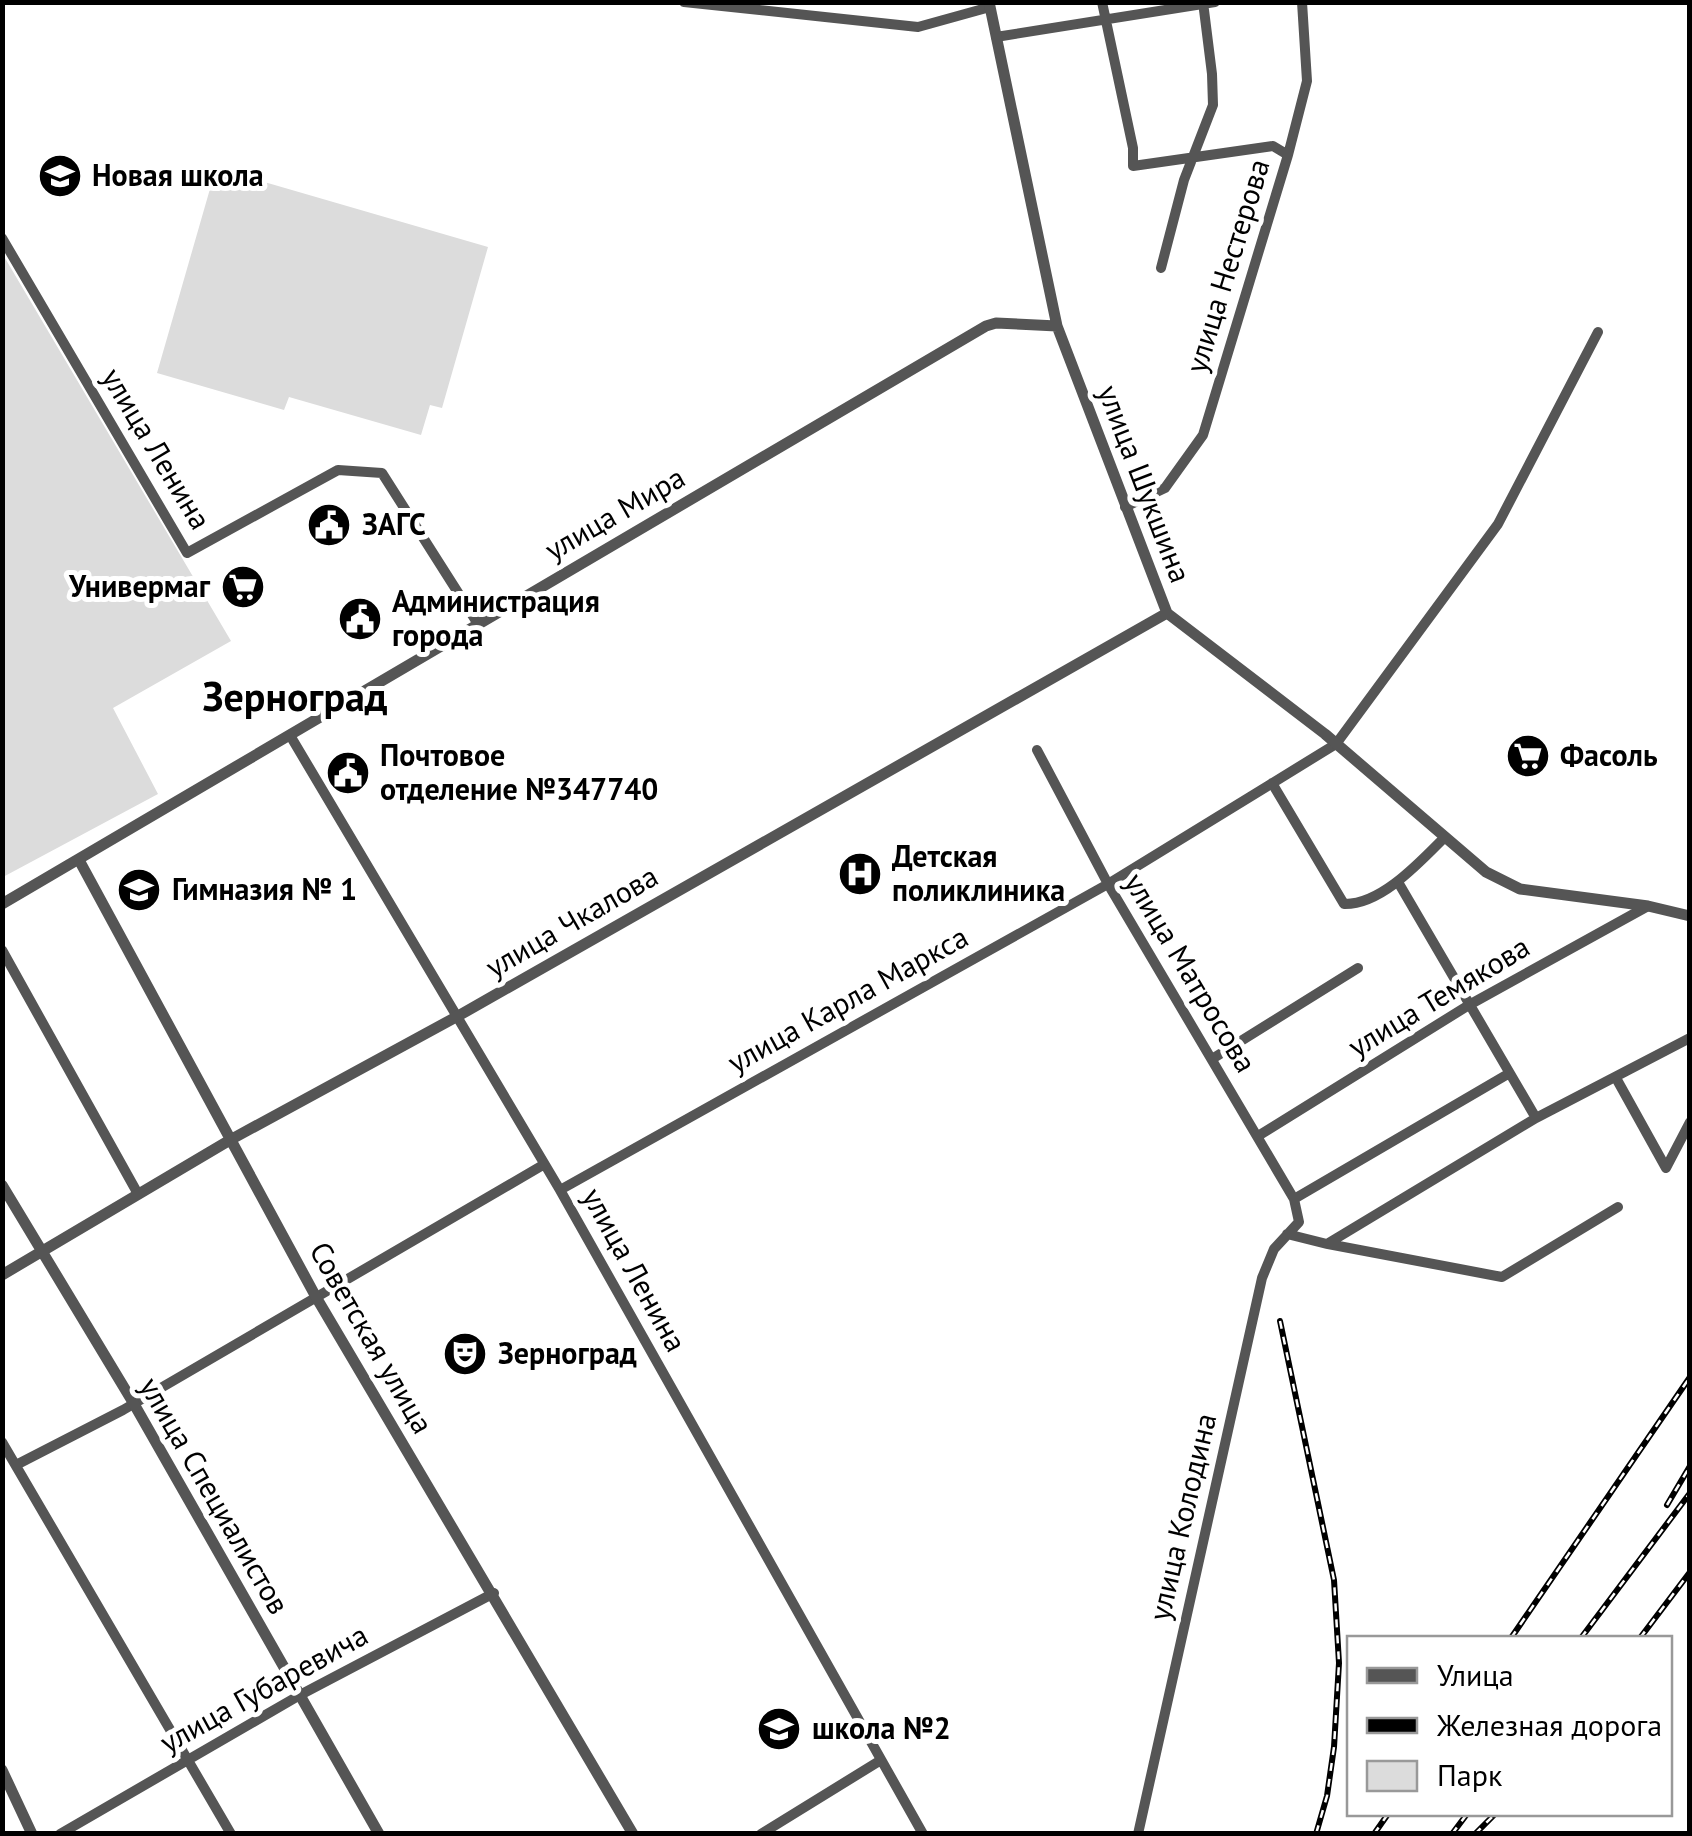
<svg xmlns="http://www.w3.org/2000/svg" width="1692" height="1836" font-family="'PT Sans',sans-serif">
<rect width="100%" height="100%" fill="#fff"/>
<path fill="#dcdcdc" d="M216,168L488,247L442,408L430,405L421,435L289,397L284,410L157,373Z
M2,253L231,641L113,708L158,794L3,877Z"/>
<g fill="none" stroke-linecap="round" stroke-linejoin="round">
<path stroke="#555" stroke-width="10" d="M684,2L918,27L990,7
M1102,2L1133,148V166L1273,146L1288,155
M996,37L1215,2
M2,238L187,553L338,470L382,473L478,624
M1161,268L1184,180L1213,105L1212,74L1203,2
M1125,507L1165,488L1203,435L1288,155L1307,81L1302,2
M291,737L560,1190L923,1834
M1037,750L1108,884L1294,1199L1299,1222L1274,1249L1262,1278L1138,1834
M1272,783L1344,904C1381,905 1420,862 1445,837
M1398,882L1536,1118
M2,950L138,1194
M1212,1059L1358,968
M1616,1078L1666,1168
M1258,1136L1469,1005L1648,906
M1666,1168L1690,1122
M560,1190L1108,884L1336,744L1498,524L1598,332
M1294,1199L1508,1074
M1287,1234L1327,1244L1536,1118L1690,1038
M1328,1244L1502,1277L1618,1207
M2,1442L231,1834
M16,1465L123,1410L543,1165
M60,1834L300,1695L494,1593
M761,1834L881,1760"/>
<path stroke="#555" stroke-width="11" d="M989,2L1057,326L1167,613L1325,734L1486,872L1520,889L1648,906L1690,916
M79,860L316,1297L633,1834
M2,904L986,326L996,323L1057,326
M2,1185L134,1404L379,1834
M2,1275L230,1140L458,1016L1167,613
M2,1770L32,1834"/>
<g stroke="#000" stroke-width="6">
<path id="rail" d="M1280,1321L1334,1580L1339,1663L1334,1747L1327,1796L1316,1834
M1667,1505L1690,1466
M1511,1638L1690,1377
M1581,1638L1690,1493
M1640,1638L1690,1572
M1374,1834L1388,1814
M1452,1834L1467,1814
M1475,1834L1495,1814"/>
</g>
<use href="#rail" stroke="#fff" stroke-width="2.5" stroke-dasharray="8" stroke-linecap="butt"/>
</g>
<defs>
<g id="school-disc" transform="scale(2.25)"><circle r="9.5" fill="#000" stroke="#fff"/><path d="M0-5L7-2L0 1L-7-2ZM-4 1L0 2.5L4 1V4Q0 6-4 4Z" fill="#fff"/></g>
<g id="civic-disc" transform="scale(2.25)"><circle r="9.5" fill="#000" stroke="#fff"/><path d="M-.6-6.5H3V-4.5H.6V-3L4-1V1h2V6H-6V1h2V-1L-.6-3ZM-1.2 2.5V6h2.4V2.5Z" fill="#fff"/></g>
<g id="supermarket-disc" transform="scale(2.25)"><circle r="9.5" fill="#000" stroke="#fff"/><path d="M-6-5.5h2.5l.6 2H6L4.5 2H-2.5L-4.4-4H-6ZM-1.5 3.2a1.3 1.3 0 1 0 .1 0ZM3 3.2a1.3 1.3 0 1 0 .1 0Z" fill="#fff"/></g>
<g id="hospital-disc" transform="scale(2.25)"><circle r="9.5" fill="#000" stroke="#fff"/><path d="M-5-5h3v3.5h4V-5h3V5h-3V1.5h-4V5h-3Z" fill="#fff"/></g>
<g id="theatre-disc" transform="scale(2.25)"><circle r="9.5" fill="#000" stroke="#fff"/><path d="M-5-5.5Q0-4 5-5.5V0Q5 5 0 6Q-5 5-5 0ZM-3.3-2.5H-1v1.5H-3.3ZM1-2.5H3.3v1.5H1ZM-2.8 1Q0 5.5 2.8 1Z" fill="#fff"/></g>
</defs>
<g fill-rule="evenodd">
<use href="#school-disc" x="60" y="176"/>
<use href="#civic-disc" x="329" y="525"/>
<use href="#supermarket-disc" x="243" y="587"/>
<use href="#civic-disc" x="360" y="619"/>
<use href="#supermarket-disc" x="1528" y="756"/>
<use href="#civic-disc" x="348" y="773"/>
<use href="#hospital-disc" x="860" y="874"/>
<use href="#school-disc" x="139" y="890"/>
<use href="#theatre-disc" x="465" y="1354"/>
<use href="#school-disc" x="779" y="1729"/>
</g>
<g text-anchor="middle" stroke-width="10" stroke-linejoin="round" paint-order="stroke">
<g font-size="30" font-weight="bold" fill="#000" stroke="#fff" text-anchor="start">
<text x="92" y="186">Новая школа</text>
<text x="362" y="535">ЗАГС</text>
<text x="210" y="597" text-anchor="end">Универмаг</text>
<text x="392" y="612">Администрация<tspan x="392" dy="34">города</tspan></text>
<text x="380" y="766">Почтовое<tspan x="380" dy="34">отделение №347740</tspan></text>
<text x="1560" y="766">Фасоль</text>
<text x="892" y="867">Детская<tspan x="892" dy="34">поликлиника</tspan></text>
<text x="172" y="900">Гимназия № 1</text>
<text x="498" y="1364">Зерноград</text>
<text x="812" y="1739">школа №2</text>
</g>
<g font-size="30" fill="#000" stroke="#fff">
<text transform="translate(1228 266) rotate(-73)" y="10">улица Нестерова</text>
<text transform="translate(156 449) rotate(59)" y="10">улица Ленина</text>
<text transform="translate(1144 484) rotate(69)" y="10">улица Шукшина</text>
<text transform="translate(615 514) rotate(-30)" y="10">улица Мира</text>
<text transform="translate(572 922) rotate(-30)" y="10">улица Чкалова</text>
<text transform="translate(1190 973) rotate(59)" y="10">улица Матросова</text>
<text transform="translate(1439 997) rotate(-31)" y="10">улица Темякова</text>
<text transform="translate(848 1000) rotate(-29)" y="10">улица Карла Маркса</text>
<text transform="translate(634 1270) rotate(61)" y="10">улица Ленина</text>
<text transform="translate(371 1338) rotate(60)" y="10">Советская улица</text>
<text transform="translate(214 1496) rotate(60)" y="10">улица Специалистов</text>
<text transform="translate(1183 1517) rotate(-77)" y="10">улица Колодина</text>
<text transform="translate(264 1689) rotate(-29)" y="10">улица Губаревича</text>
</g>
<g font-size="40" font-weight="bold" fill="#000" stroke="#fff">
<text x="295" y="711">Зерноград</text>
</g>
</g>
<rect width="1692" height="1836" fill="none" stroke="#000000" stroke-width="10"/>
<rect x="1347" y="1636" width="325" height="180" fill="#ffffff" stroke="#999999" stroke-width="2.5"/>
<rect x="1367" y="1668" width="50" height="15" fill="#555555" stroke="#999999" stroke-width="2.5"/>
<text x="1437" y="1686" font-size="30" fill="#000000">Улица</text>
<rect x="1367" y="1718" width="50" height="15" fill="#000000" stroke="#999999" stroke-width="2.5"/>
<text x="1437" y="1736" font-size="30" fill="#000000">Железная дорога</text>
<rect x="1367" y="1761" width="50" height="30" fill="#dcdcdc" stroke="#999999" stroke-width="2.5"/>
<text x="1437" y="1786" font-size="30" fill="#000000">Парк</text>
</svg>
